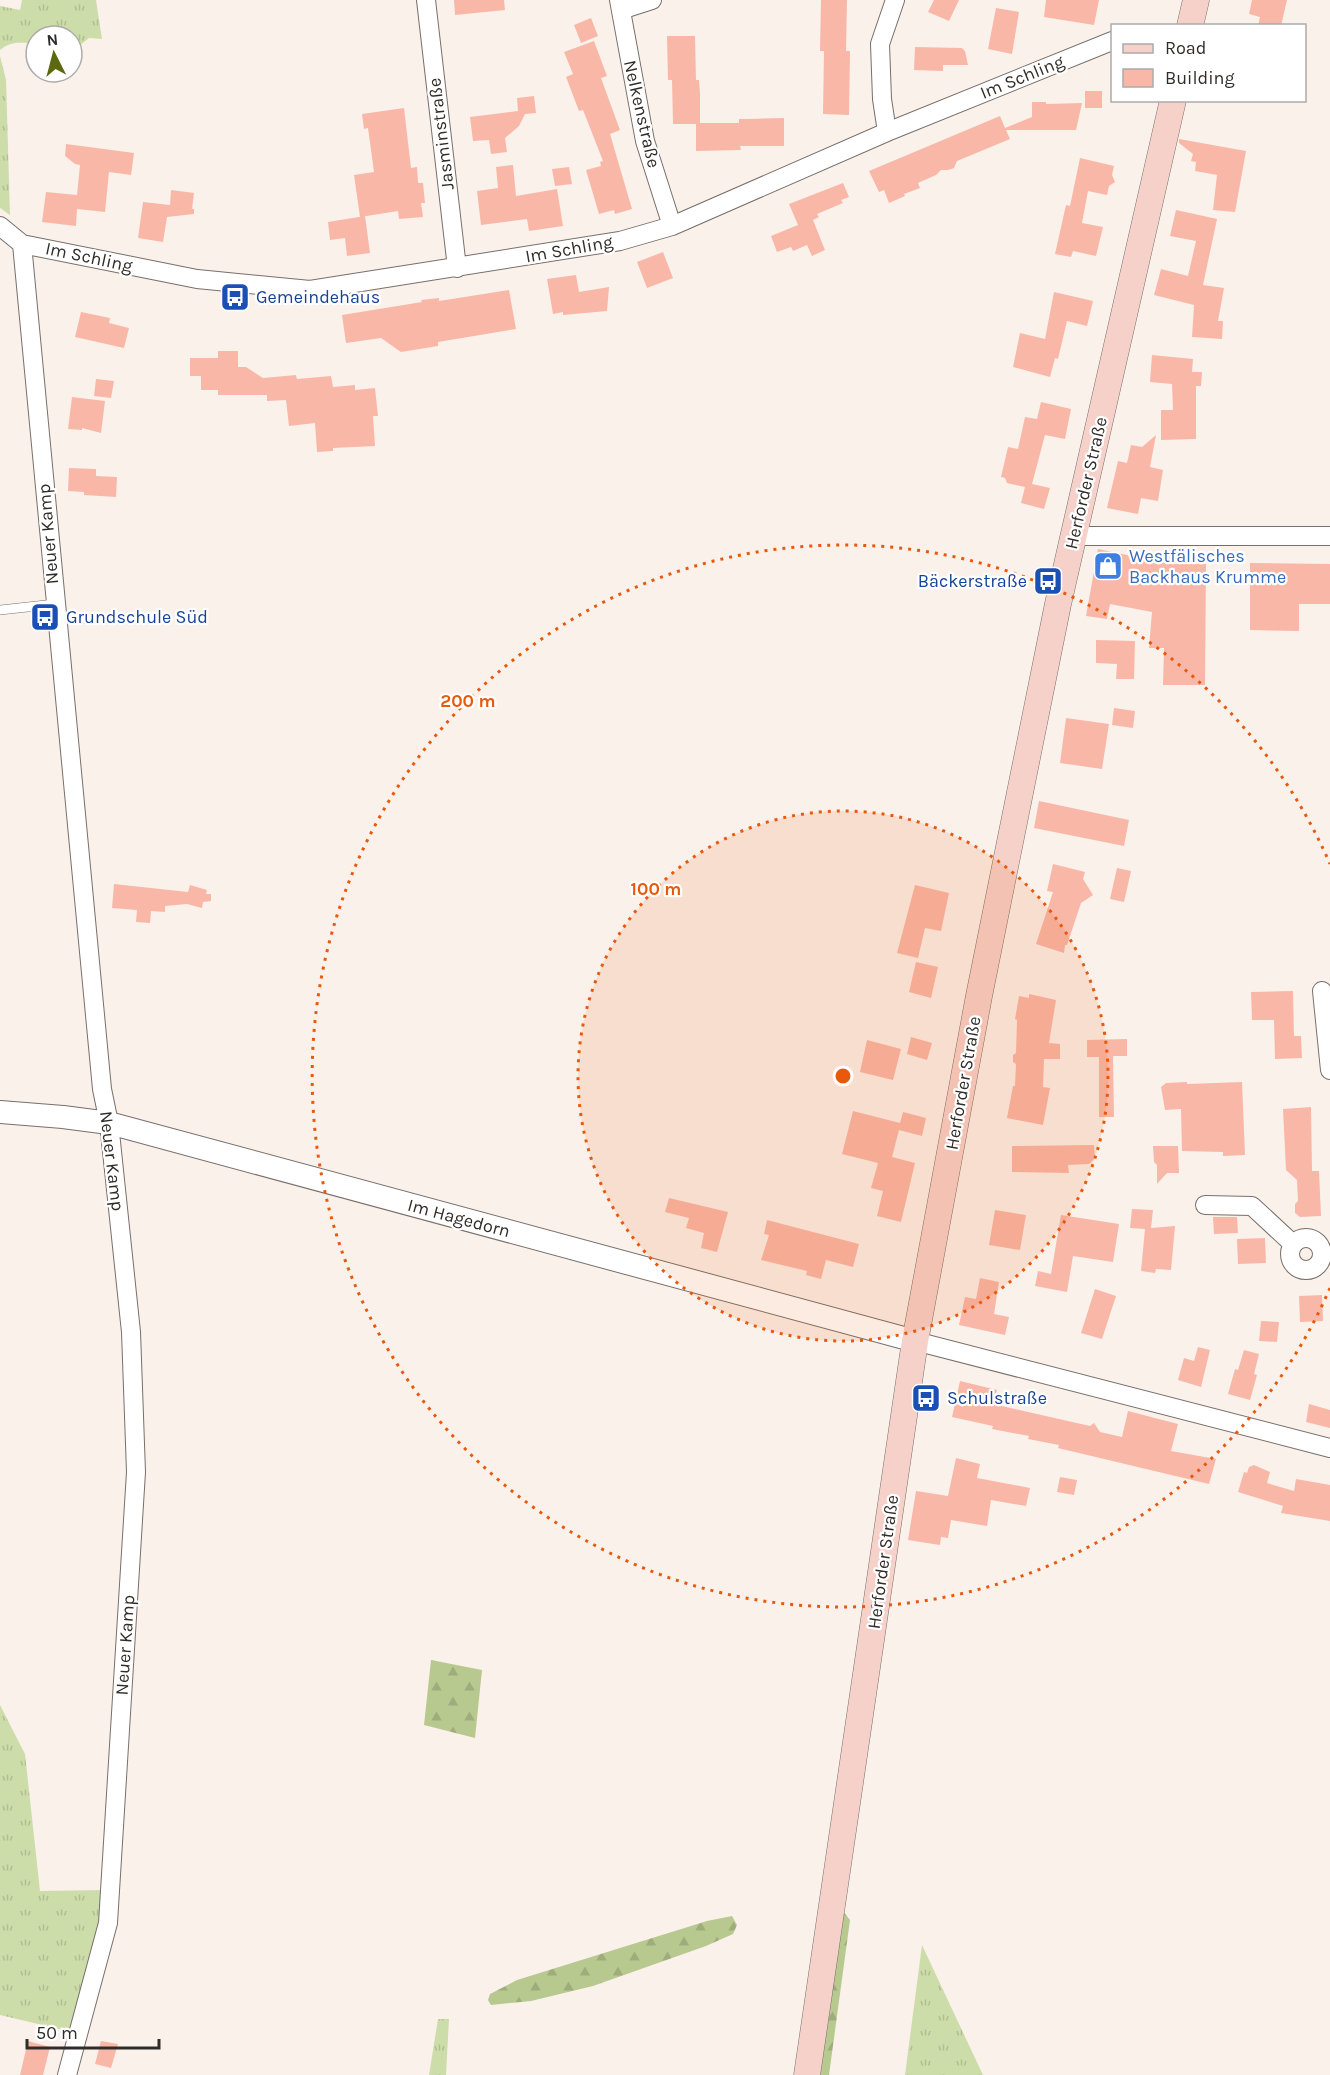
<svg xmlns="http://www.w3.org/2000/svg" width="1330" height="2075" font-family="Karla,sans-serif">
<defs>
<pattern id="grass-tufts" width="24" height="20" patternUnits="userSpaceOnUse" patternTransform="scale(1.5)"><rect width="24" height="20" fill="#cdddaa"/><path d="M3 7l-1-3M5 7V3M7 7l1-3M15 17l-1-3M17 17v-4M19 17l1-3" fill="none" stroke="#b0be92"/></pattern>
<pattern id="forest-firs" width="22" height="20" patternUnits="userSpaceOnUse" patternTransform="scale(1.5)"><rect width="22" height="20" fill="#b8c98f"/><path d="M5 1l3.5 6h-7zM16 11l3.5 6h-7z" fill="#9ead7c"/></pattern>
</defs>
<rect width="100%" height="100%" fill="#fbf1eb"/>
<path fill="url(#grass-tufts)" d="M22,0H96L102,39L89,38L75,49H72V36H36V44C23,42 10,41 0,50V6L20,10Z
M0,56L6,80L10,215L0,208Z
M0,1705L25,1754L40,1891L105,1890L100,1929L72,2032L0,2015Z
M922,1945L983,2075H905Z
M438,2019H449L446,2075H429Z"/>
<path fill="url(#forest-firs)" d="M431,1660L482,1670L475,1738L424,1725Z
M843,1911L850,1920L829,2075H817Z
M732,1916L737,1925L733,1934L706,1946L593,1986L531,2001L491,2005L488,2000L490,1994L517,1980L707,1921Z"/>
<path fill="#f9b7a8" d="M454,0H504L505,10L455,15Z
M821,0H847L846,51H850L849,115L823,114L824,51H820Z
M934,0H959L949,21L928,12Z
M1046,0H1099L1094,25L1044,17Z
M1252,0H1287L1281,26H1258L1260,17L1249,14Z
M996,8L1019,12L1012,54L988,49Z
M591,18L598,36L581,43L574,25Z
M667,36H695L696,80H699L700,93V123H739V119H748L784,118V146H740L741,150L696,151V124H673L672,80H668Z
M594,41L607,76L601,78L620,130L610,134L632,209L615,214L614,210L599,214L586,170L601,166L600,162L603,161L583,110L579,111L566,77L573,74L564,52Z
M915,47L962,48L965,51L968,65H943V71L914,70Z
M1085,91H1102V108H1085Z
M534,96L536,113L525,114L519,126L505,138L507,152L491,154L489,140L473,141L470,117L518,111L517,98Z
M1032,102H1046V104L1082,103L1076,130H1006L1010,139L957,161L954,168L948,170H941L936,175L918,183L920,188L904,194L905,196L889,203L884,190L879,192L869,171L1000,116L1005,128L1032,117Z
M404,108L411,168L417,167L418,183H423L425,203H421L423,217L399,219L398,211L360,217L354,175L374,172L368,128L364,129L362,114Z
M1179,139L1246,151L1235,212L1213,210L1217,175L1195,171L1196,162L1191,161L1193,154L1179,143Z
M66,144L134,153L131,175L109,172L105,212L77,209L76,226L42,222L46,192L77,195L80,165L75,164L65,156Z
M1080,158L1114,166L1112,175L1115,182L1109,186L1107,195L1088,191L1082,223L1103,227L1096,256L1073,251L1071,257L1055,254L1066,205L1070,206Z
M513,165L516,196L557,189L563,226L529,231L527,219L481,225L477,191L498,188L496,167Z
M569,167L572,184L555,186L552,169Z
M843,183L849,197L841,200L843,203L817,214L819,217L813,220L825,250L812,256L807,245L793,251L791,247L777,252L771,236L798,225L789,204Z
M171,190L194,193L192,209H194V214L167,217L163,242L138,238L143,202L170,205Z
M1176,210L1217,219L1203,285L1224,288L1218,321H1223L1222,339L1192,337L1194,305L1154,295L1161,269L1188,276L1196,241L1170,236Z
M365,216L370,253L347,256L345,238L330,240L328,222Z
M663,252L673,278L647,288L637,262Z
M576,275L579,292L609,287L607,311L563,315V312L553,314L547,279Z
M509,290L516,329L438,342V346L401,352L381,338L346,343L342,315L422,302L421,300L439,298V301Z
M1054,292L1093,301L1087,326L1067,321L1058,359L1055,358L1050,377L1013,367L1020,333L1045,339Z
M81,312L110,318L109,323L129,328L124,348L75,337Z
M218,351H238V367H246L263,378L296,375L297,379L331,376L333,387L355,385V390L375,388L378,416H373L375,446L333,448V451L317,452L315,423L289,426L286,400L267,401V395H218V390H201V376H190V358H218Z
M1152,355L1193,359L1192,372H1202L1201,386H1196V439L1161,440V410H1173L1172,384L1150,382Z
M96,379L114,381L111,398L94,396Z
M72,397L105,401L101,433L82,428V430L68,429Z
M1041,402L1071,409L1065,439L1045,435L1032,484L1050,488L1044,509L1021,503L1025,487L1007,483L1005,478L1001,477L1008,447L1018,449L1025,417L1037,419Z
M1156,435L1150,467L1163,470L1158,501L1141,498L1138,514L1107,508L1118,461L1127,463L1131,445L1142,447Z
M69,468L96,469V476L117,477L116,497L84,495V492L68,491Z
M1098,549L1170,564H1206L1205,685H1163L1164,648H1149L1152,612L1110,604L1107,619L1086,616Z
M1250,563L1330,564V604H1299V631L1250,630Z
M1096,640L1135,641L1134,679H1116L1117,664L1096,663Z
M1114,708L1135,711L1133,728L1112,725Z
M1066,718L1109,724L1102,769L1060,763Z
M1039,801L1129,820L1124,846L1034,828Z
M1053,864L1085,872L1083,879L1093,895L1081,903L1067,945H1065L1064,953L1036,944L1053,892L1047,891Z
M1117,868L1131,871L1124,902L1110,899Z
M114,884L188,892L190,885L207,890L206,894H211V901L203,902L202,908L187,904L165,906V912L151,911L150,923L136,922L137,910L112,908Z
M915,885L949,893L941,931L925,928L918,958L897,953Z
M916,962L938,967L931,998L909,992Z
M1293,991L1294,1036H1301L1302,1058L1275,1059L1274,1020H1252L1251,992Z
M1029,994L1056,1000L1049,1043L1060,1044V1059H1044L1043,1087L1050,1088L1043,1125L1007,1118L1013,1086H1015L1016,1064L1013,1062V1055L1016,1053L1017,1020L1015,1019L1019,996L1029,998Z
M911,1037L932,1043L927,1060L907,1054Z
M1127,1039V1056H1113L1114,1117H1099V1057H1087V1040Z
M867,1040L901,1049L893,1080L860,1072Z
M1187,1082V1084L1242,1082L1245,1155L1223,1156V1152L1182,1151L1181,1109L1165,1110L1161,1087L1166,1083Z
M1311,1107L1312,1171H1319L1321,1216L1300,1217L1295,1213V1204L1298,1201L1297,1180L1286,1170L1283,1109Z
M853,1111L900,1123L903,1112L926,1118L922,1136L899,1130L892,1157L915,1163L901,1222L877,1216L883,1191L871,1188L878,1163L842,1154Z
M1094,1145L1095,1158L1089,1164L1068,1165L1069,1173L1012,1172V1146Z
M1153,1146H1178L1179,1173H1167L1157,1184V1165L1154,1162Z
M669,1198L728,1212L717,1252L701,1248L704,1233L686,1228L689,1218L665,1212Z
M1132,1209L1153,1210L1151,1228L1175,1226L1171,1270L1156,1269L1155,1273L1141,1271L1145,1229L1130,1228Z
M995,1210L1026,1215L1020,1250L989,1245Z
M1061,1215L1119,1224L1113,1262L1073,1256L1067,1292L1035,1286L1038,1271L1051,1274Z
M1213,1217H1237L1238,1233L1214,1234Z
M767,1220L859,1244L853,1267L826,1260L821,1279L806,1275L807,1271L761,1260L769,1235L764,1234Z
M1265,1238L1266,1263L1238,1264L1237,1239Z
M980,1278L999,1282L994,1314L1009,1317L1005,1335L959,1325L965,1297L976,1299Z
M1095,1289L1116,1296L1102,1339L1081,1333Z
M1322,1295L1323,1321L1300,1322L1299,1296Z
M1261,1321L1279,1322L1277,1342L1259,1341Z
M1198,1347L1210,1350L1201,1387L1178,1380L1184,1358L1194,1361Z
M1244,1350L1259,1354L1254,1374L1257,1375L1250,1400L1228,1394L1235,1369L1238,1370Z
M960,1381L997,1390L993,1404L1090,1426L1094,1423L1100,1432L1122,1437L1128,1411L1178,1424L1171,1451L1216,1459L1209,1484L1058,1448L1059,1445L1028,1439L1029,1436L992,1429L993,1426L952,1417Z
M1309,1404L1330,1410V1428L1306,1422Z
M956,1458L980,1464L977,1478L1030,1488L1026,1506L991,1500L987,1526L951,1520L948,1538L941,1537L940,1545L908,1540L916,1491L948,1496Z
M1254,1465L1270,1472L1267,1483L1294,1491L1296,1479L1330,1485V1521L1281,1513L1283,1506L1238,1492L1244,1472L1247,1473L1249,1467Z
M1060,1477L1077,1480L1074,1495L1057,1492Z
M28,2041L50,2047L43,2075H20Z
M101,2041L118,2044L111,2068L95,2064Z"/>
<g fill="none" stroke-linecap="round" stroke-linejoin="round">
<g stroke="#786f6a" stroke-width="10">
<path id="service" d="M0,610L55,604"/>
</g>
<g stroke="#786f6a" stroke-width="20">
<path id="minor" d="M426,0L457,268
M619,0L645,141L672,226
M621,10L652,0
M887,132L882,99L880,44L895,0
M0,226L22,244L197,279L310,290L620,241L672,226L887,132L1112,41
M22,244L102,1089L109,1123L131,1332L136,1472L108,1923L67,2075
M1074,536H1330
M1322,991L1330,1070
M1205,1205L1252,1206L1293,1244
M1290 1254a16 16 0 1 1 32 0a16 16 0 1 1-32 0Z
M915,1341L1330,1448"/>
</g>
<g stroke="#786f6a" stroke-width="24">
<path id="tertiary" d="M0,1112L63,1117L109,1123L915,1341"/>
</g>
<g stroke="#786f6a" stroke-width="27">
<path id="secondary" d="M1190,26L1196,0
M807,2075L915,1341L979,996L1058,604L1173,100"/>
</g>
<use href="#service" stroke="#fff" stroke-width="9"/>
<use href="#minor" stroke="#fff" stroke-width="18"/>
<use href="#tertiary" stroke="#fff" stroke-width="22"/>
<use href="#secondary" stroke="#f5d1ca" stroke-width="26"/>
</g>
<circle cx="843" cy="1076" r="265" fill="#e8590c" fill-opacity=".12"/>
<g fill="none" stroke="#e8590c" stroke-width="3" stroke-dasharray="3 6">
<circle cx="843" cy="1076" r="265"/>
<path d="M1330 1288A531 531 0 1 1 1330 864"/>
</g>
<defs>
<g id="bus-square" transform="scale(1.5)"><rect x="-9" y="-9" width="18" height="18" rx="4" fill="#1a4fb4" stroke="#fff"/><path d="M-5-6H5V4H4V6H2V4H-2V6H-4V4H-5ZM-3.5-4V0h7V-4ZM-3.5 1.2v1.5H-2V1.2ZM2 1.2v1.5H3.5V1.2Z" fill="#fff"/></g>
<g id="shop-square" transform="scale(1.5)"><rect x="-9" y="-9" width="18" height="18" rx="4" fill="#3f7fe0" stroke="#fff"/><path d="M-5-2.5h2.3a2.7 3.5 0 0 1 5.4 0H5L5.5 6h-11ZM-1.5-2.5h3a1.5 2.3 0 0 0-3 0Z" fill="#fff"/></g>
</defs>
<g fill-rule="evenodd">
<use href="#bus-square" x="235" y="297"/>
<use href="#shop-square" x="1108" y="566"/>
<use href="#bus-square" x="1048" y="581"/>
<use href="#bus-square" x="45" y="617"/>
<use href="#bus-square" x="926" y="1398"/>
</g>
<g text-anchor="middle" stroke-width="4.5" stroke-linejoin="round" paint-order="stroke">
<g font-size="18" fill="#302c2a" stroke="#fff">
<text transform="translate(1022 77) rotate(-22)" y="6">Im Schling</text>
<text transform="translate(642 114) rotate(77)" y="6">Nelkenstraße</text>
<text transform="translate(441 134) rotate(-97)" y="6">Jasminstraße</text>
<text transform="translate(569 249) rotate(-10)" y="6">Im Schling</text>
<text transform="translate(89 257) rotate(12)" y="6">Im Schling</text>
<text transform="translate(1086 483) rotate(-77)" y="6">Herforder Straße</text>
<text transform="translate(48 534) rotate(-95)" y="6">Neuer Kamp</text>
<text transform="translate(963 1083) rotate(-80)" y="6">Herforder Straße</text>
<text transform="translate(112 1161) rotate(83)" y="6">Neuer Kamp</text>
<text transform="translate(459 1218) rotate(15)" y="6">Im Hagedorn</text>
<text transform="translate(883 1562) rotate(-82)" y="6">Herforder Straße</text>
<text transform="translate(125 1645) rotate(-86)" y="6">Neuer Kamp</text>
</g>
<g font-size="18" fill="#164399" stroke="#fff" text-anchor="start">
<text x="256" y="303">Gemeindehaus</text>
<text x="1027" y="587" text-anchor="end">Bäckerstraße</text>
<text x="66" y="623">Grundschule Süd</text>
<text x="947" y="1404">Schulstraße</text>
</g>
<g font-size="18" fill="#366cbe" stroke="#fff" text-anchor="start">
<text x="1129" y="562">Westfälisches<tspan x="1129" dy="21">Backhaus Krumme</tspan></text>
</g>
</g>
<circle cx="843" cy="1076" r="9" fill="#e8590c" stroke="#fff" stroke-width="3"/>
<g font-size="18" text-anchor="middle" font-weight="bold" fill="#e8590c" stroke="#fff" stroke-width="4.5" stroke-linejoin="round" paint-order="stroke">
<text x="468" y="707">200 m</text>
<text x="656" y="895">100 m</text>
</g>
<rect x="1111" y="24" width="195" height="78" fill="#ffffff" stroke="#acabaa" stroke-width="1.5"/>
<rect x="1123" y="44" width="30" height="9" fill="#f5d1ca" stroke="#acabaa" stroke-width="1.5"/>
<text x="1165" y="54" font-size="18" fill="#302c2a">Road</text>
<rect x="1123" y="69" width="30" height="18" fill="#f9b7a8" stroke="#acabaa" stroke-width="1.5"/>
<text x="1165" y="84" font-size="18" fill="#302c2a">Building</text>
<g transform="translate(54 54) rotate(354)"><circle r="28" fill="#ffffff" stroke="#acabaa" stroke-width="1.5"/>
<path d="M0-4.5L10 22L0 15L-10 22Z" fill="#5c6910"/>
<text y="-9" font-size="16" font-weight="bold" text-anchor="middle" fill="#302c2a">N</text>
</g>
<path d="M27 2039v9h132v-9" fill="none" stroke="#302c2a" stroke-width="3"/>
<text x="36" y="2039" font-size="18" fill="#302c2a" stroke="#ffffff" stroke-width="4.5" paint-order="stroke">50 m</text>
</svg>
